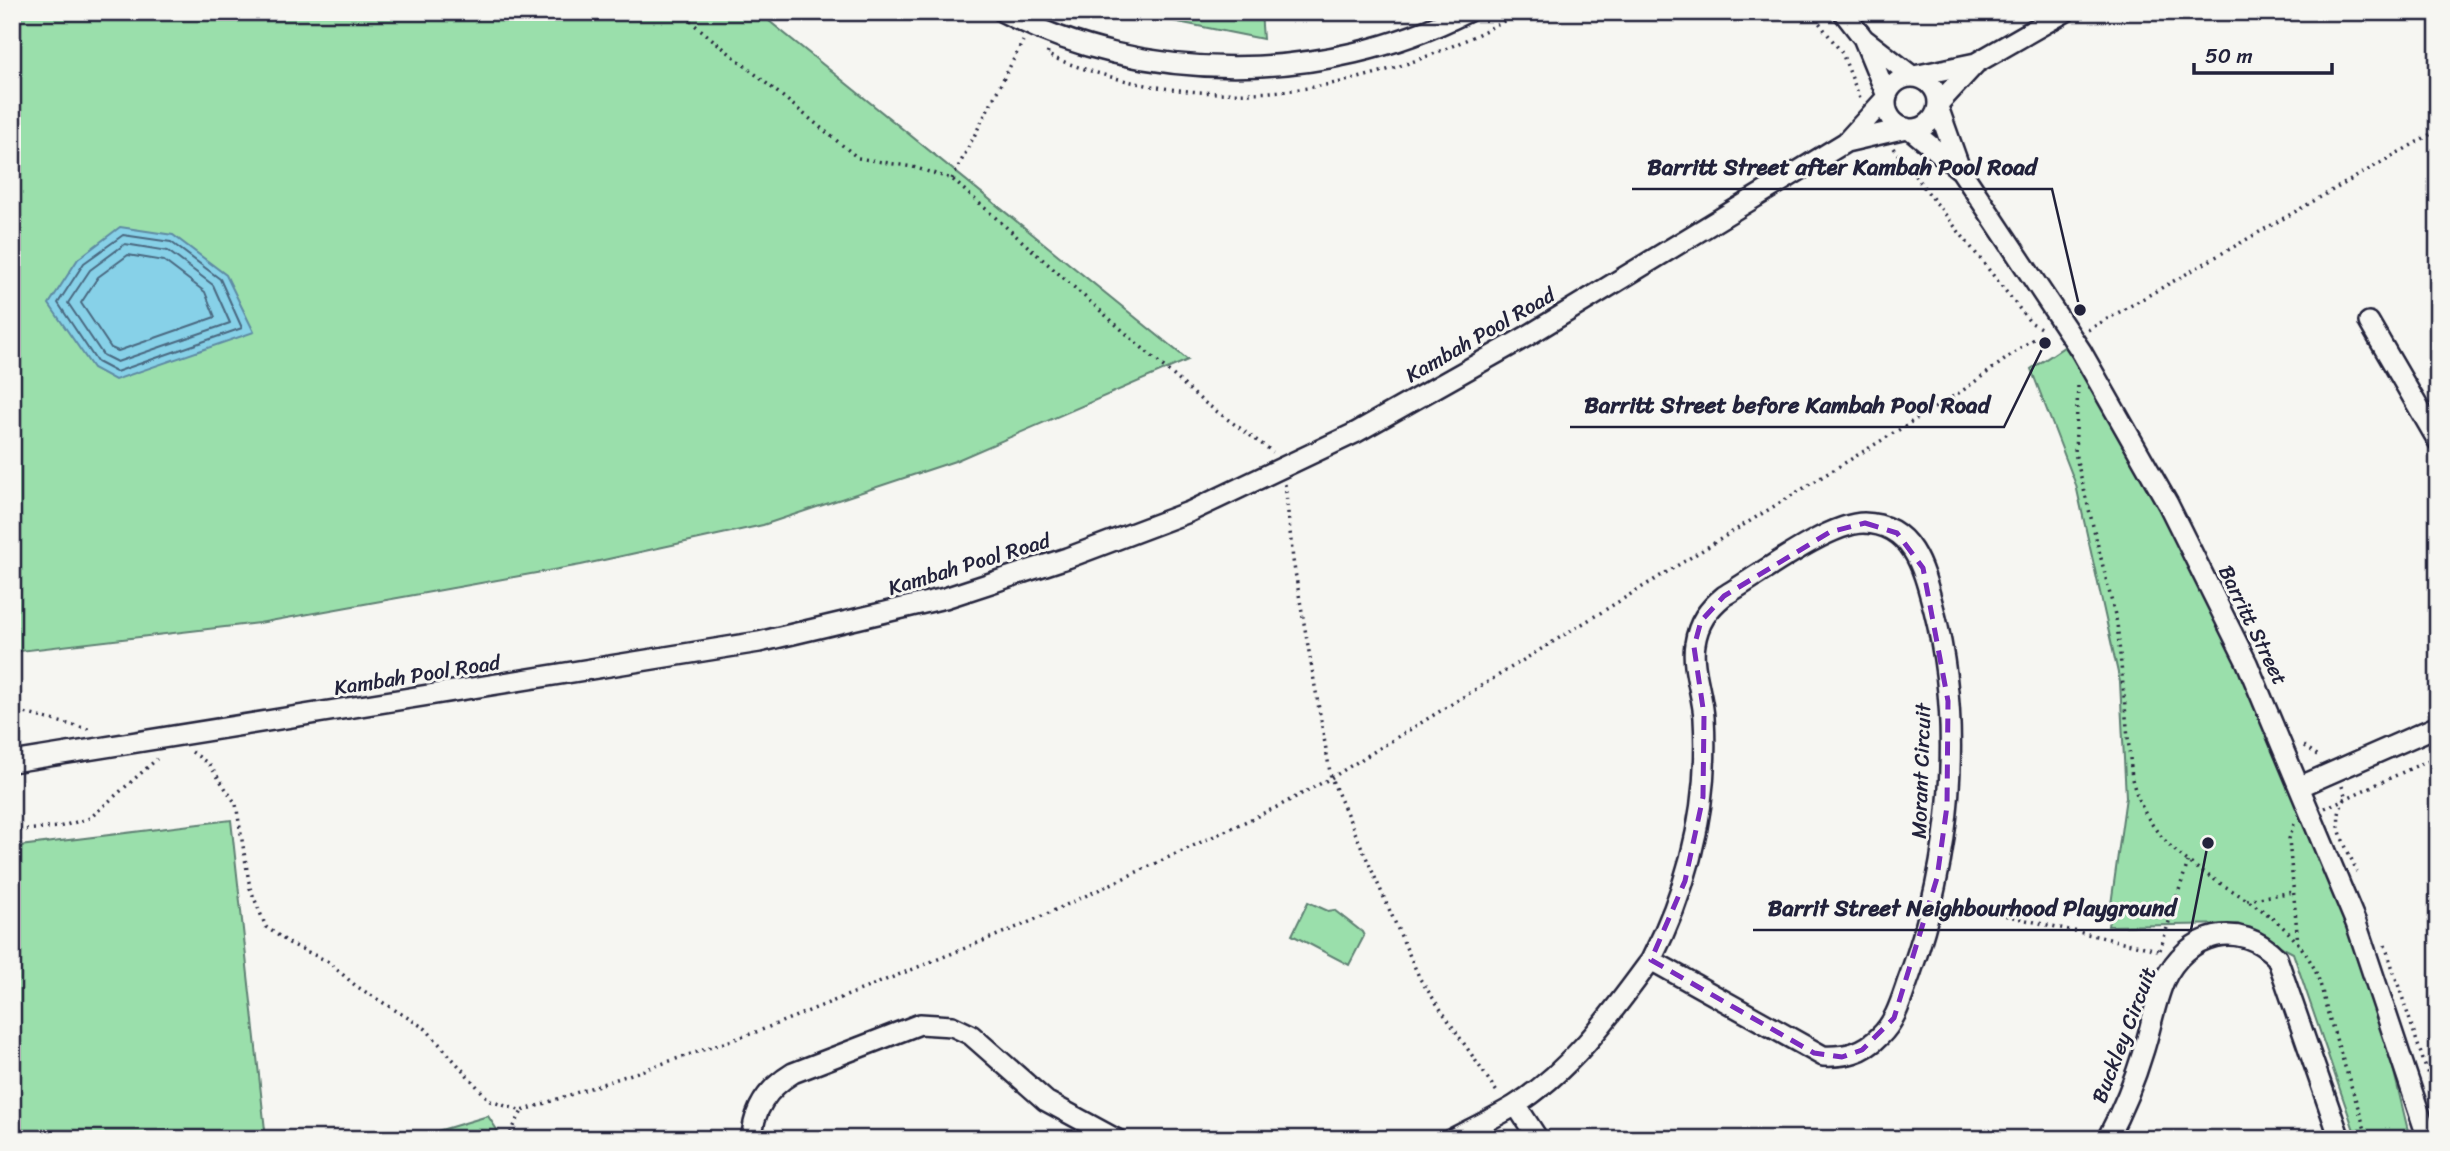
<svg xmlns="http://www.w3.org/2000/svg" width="2450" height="1151" font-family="Sriracha,sans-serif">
<rect width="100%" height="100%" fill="#f6f6f2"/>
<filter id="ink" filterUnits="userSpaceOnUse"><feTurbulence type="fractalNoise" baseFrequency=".0143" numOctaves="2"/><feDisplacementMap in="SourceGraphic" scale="14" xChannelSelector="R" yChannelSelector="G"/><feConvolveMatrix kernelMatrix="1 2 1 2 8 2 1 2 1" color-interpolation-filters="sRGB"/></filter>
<g filter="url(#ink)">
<path fill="#9adfab" stroke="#5e8073" stroke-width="2" d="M12,12H758L1188,360L955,461L763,525L581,565L259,623L12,652Z
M1128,12H1261L1263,39Z
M2067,345L2178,536L2297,790L2374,988L2410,1139H2357L2293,953L2238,924L2108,926L2126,797L2120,682L2076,485L2031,369Z
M231,820L266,1139H12V847Z
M1308,902L1328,911L1334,910L1362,932L1364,936L1349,965L1292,935Z
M488,1116L503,1139H411Z"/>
<path fill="#87d1e8" stroke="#5f8ba3" stroke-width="2" d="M120,227L173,235L226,275L254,332L115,380L93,368L49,304L78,259Z"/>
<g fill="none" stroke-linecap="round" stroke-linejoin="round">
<path stroke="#4a6880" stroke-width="2" d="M123,235L171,242L220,279L242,328L116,372L97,362L58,303L84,263Z
M125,244L168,251L213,285L230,323L117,362L103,355L68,303L90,270Z
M128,255L164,261L205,292L215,317L118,351L111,348L81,303L98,277Z"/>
<g stroke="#22223b" stroke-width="24">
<path id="minor" d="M1003,12C1145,86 1325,84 1467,12
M1843,12L1864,39L1912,76
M1864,40L1887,96
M1914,76L1976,63L2065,12
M1886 103a26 26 0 1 1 52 0a26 26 0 1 1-52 0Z
M1939,103L1976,63
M1938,107L1960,169L2081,351L2168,504L2247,663L2356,923L2428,1139
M1910,129L1959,169
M1846,142L1906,128
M2369,322L2438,441
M12,762L759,642L945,598L1067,558L1189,512L1355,433L1529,335L1846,142L1887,97
M2301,786L2438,726
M1516,1105L1538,1139
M752,1139C753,1109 768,1088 793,1073L920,1024L952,1026L971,1035L1046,1101L1116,1139
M1452,1139C1473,1128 1494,1118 1514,1106C1571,1071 1612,1013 1651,960L1823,1056C1845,1057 1864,1053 1880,1036C1897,1020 1902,996 1910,975C1951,861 1964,728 1934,610C1924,572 1914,524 1864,523C1828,523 1758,576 1724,596C1708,609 1698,623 1695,644C1691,667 1703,695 1704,718C1709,804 1690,884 1651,960
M2107,1139C2122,1111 2135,1079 2144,1049C2151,1027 2155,1002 2164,981C2187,933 2239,918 2277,958L2340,1139"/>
</g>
<path stroke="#22223b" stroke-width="3.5" stroke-dasharray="2 5" stroke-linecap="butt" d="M679,12L858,158L913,167L952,179L1201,400L1273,452
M1811,12L1842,53L1861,101
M1048,52L1047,55C1207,122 1371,97 1520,12
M1893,148L2030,322L2044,330
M952,179L1023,41
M2088,330L2438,130
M2078,386L2075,453L2117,623L2132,779C2159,885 2268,881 2313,966C2321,981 2324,1001 2329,1017C2342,1057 2355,1098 2368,1139
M1285,484L1293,560L1331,778L1420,979L1499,1095
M12,710L92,730
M2304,746L2320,757
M192,752L209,764L236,804L250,888L266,927L289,943L327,961L356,986L426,1029L490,1101L522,1111L759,1031L1025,924L1279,806L1331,778L1962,391L2036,337H2049
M2342,786L2346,798C2328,823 2347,846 2357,872
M2325,808L2438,756
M2294,824L2289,839L2298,944
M12,831L59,827L90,818L157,759
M2247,900L2293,892
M1951,903L2162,951
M2385,945L2433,1090
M2160,950L2188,862
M513,1139L510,1134L522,1111"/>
<use href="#minor" stroke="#f6f6f2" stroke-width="19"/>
</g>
</g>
<path fill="none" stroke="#7b2cbf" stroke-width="5" stroke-dasharray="14 9" stroke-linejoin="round" d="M1865,523L1897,533L1923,568L1948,701L1947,806L1937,878L1894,1018L1862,1050L1842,1057L1814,1053L1651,960L1685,881L1703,797L1704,715L1694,647L1701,621L1724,596L1830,532Z"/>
<g text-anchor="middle" stroke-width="6" stroke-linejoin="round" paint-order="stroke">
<g font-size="21" fill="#22223b" stroke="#f6f6f2">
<text transform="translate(1480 335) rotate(-30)" y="7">Kambah Pool Road</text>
<text transform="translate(969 564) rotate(-17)" y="7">Kambah Pool Road</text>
<text transform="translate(2253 625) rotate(64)" y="7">Barritt Street</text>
<text transform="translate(417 675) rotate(-9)" y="7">Kambah Pool Road</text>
<text transform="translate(1921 771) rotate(-88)" y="7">Morant Circuit</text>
<text transform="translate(2124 1035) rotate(-69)" y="7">Buckley Circuit</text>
</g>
</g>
<path fill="none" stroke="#22223b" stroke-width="2.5" d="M2080 310L2052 189H1632M2045 343L2004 427H1570M2208 843L2191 930H1753"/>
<g fill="#22223b" stroke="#f6f6f2" stroke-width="2.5">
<circle cx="2080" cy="310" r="7"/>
<circle cx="2045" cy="343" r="7"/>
<circle cx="2208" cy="843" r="7"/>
</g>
<g font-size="23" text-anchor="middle" font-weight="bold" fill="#22223b" stroke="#f6f6f2" stroke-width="6" stroke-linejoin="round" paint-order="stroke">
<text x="1842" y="175">Barritt Street after Kambah Pool Road</text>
<text x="1787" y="413">Barritt Street before Kambah Pool Road</text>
<text x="1972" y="916">Barrit Street Neighbourhood Playground</text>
</g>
<rect width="2450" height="1151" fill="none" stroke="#f6f6f2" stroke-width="42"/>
<rect x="21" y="21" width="2408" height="1109" fill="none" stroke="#22223b" stroke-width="2.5" filter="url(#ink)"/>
<path d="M2194 63v10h138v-10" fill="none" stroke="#22223b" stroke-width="3.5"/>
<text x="2205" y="63" font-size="21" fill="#22223b" stroke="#f6f6f2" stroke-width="5" paint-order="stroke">50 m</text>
</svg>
